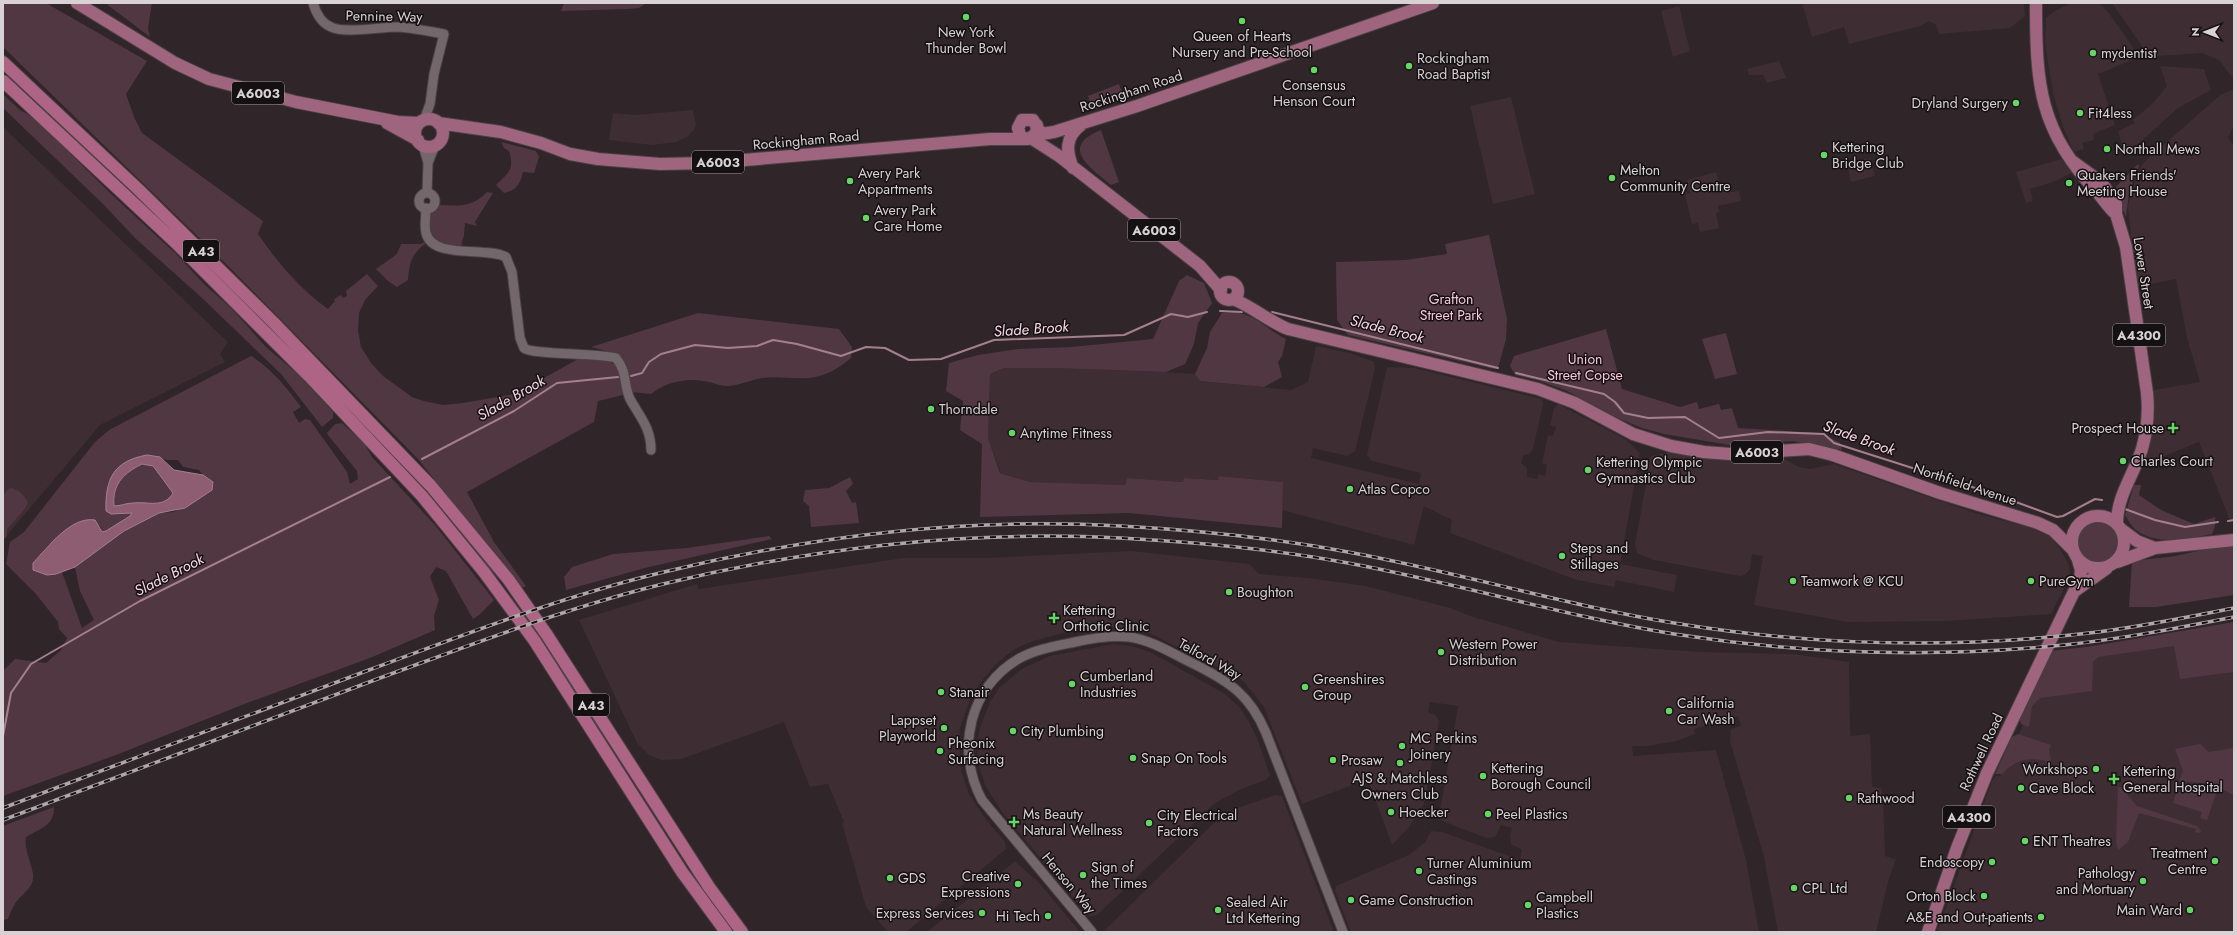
<svg xmlns="http://www.w3.org/2000/svg" width="2237" height="935" font-family="Jost,sans-serif">
<rect width="100%" height="100%" fill="#302529"/>
<path fill="#3f2d34" d="M1802,3H2024L2025,16L2010,28L1939,34L1936,25L1929,21L1920,26L1849,44L1844,27L1812,37Z
M2099,3L2108,12L2140,57L2098,74L2115,125L2093,134L2094,140L2082,143L2084,149L2074,152L2063,127L2053,93L2045,43L2046,18L2053,12L2069,4Z
M2112,3H2234V76L2232,77L2219,60L2202,53L2158,56L2146,52Z
M1679,6L1690,51L1673,57L1661,11Z
M1779,61L1786,78L1767,83L1763,75H1749L1747,69Z
M2160,66L2204,69L2211,90L2178,108L2128,153H2124L2118,131L2135,123L2133,120L2152,104L2167,86Z
M2234,89V125L2228,137L2234,147V519L2230,520L2199,442L2147,463L2155,411L2154,390L2200,382L2187,338L2176,279L2136,287L2128,205L2131,193L2142,164L2220,95Z
M1511,97L1535,194L1493,204L1470,106Z
M693,110L696,124L694,130L687,137L676,142L652,145L609,140L613,113L636,115Z
M3,127L228,342L220,354L225,362L100,425L3,540Z
M1870,158L1875,176L1851,182L1847,163Z
M2061,159L2073,172L2056,181L2030,189L2033,201L2026,203L2016,172Z
M1716,172L1720,184L1728,182L1731,192L1739,191L1741,201L1718,206L1719,212L1716,213L1719,228L1700,232L1698,223L1692,224L1685,194L1690,193L1687,180Z
M1316,346L1350,353L1374,362L1375,369L1355,451L1347,456L1313,448L1311,458L1419,484L1421,473L1372,461L1367,455L1387,367L1414,368L1542,399L1543,404L1533,449L1529,454L1523,455L1521,463L1527,468V477L1537,479L1538,474L1545,476L1547,465L1542,463L1548,435L1553,436L1556,427L1550,425L1554,408L1558,404L1625,439L1640,453L1620,564L1677,575L1674,592L1616,580L1614,587L1577,580L1450,533L1452,520L1424,506L1414,545L1282,510L1283,482L1219,476V480L1185,478L1183,482L1127,478L1125,485L1030,482L1001,473L988,438L990,374L1004,368H1056L1166,372L1195,374L1200,381L1291,390L1308,382Z
M1670,452L1725,460L1781,457L1799,467L1810,469L1834,464L1975,513L2032,528L2050,536L2061,550L2069,565L2070,577L2051,614L1946,621L1848,622L1754,605L1763,556L1752,554L1750,569L1745,575L1739,576L1654,560L1637,553L1635,544L1651,456Z
M1131,551L1249,564L1259,574L1308,578L1366,586L1450,608L1470,616L1559,642L1699,652L1793,654L1849,662L1850,736L1870,734L1872,787L1881,788L1883,796L1885,856L1896,859L1889,878L1876,932H1778L1764,857L1730,741L1731,729L1741,726L1738,716L1694,729L1695,734L1676,741L1648,746H1632L1633,756L1716,750L1746,860L1759,932H1351L1335,891L1336,886L1409,855L1425,842L1431,831L1442,832L1520,860L1522,850L1511,844L1510,836L1512,828L1501,825L1495,837L1487,838L1460,828L1441,820L1439,817L1458,706L1430,702L1428,712L1435,715L1439,721L1426,795L1423,806L1410,826L1392,845L1368,779L1302,804L1264,707L1244,682L1237,676L1145,631L1113,627L1074,630L1030,642L1015,649L998,662L980,683L970,700L960,727L959,741L961,770L969,794L985,818L1005,842L1006,849L906,932H888L866,907L842,823L844,822L828,784L810,787L784,722L681,759L662,760L649,755L637,743L579,620L697,584L699,589L903,558H984Z
M2234,623V932H1937L1992,781L1996,776H2000L2024,723L2019,721L2050,651L2087,647Z
M1113,644L1132,646L1152,653L1225,694L1241,709L1249,722L1257,738L1270,775L1266,780L1241,789L1215,803L1097,915L1091,916L1087,914L1002,812L985,785L978,762V739L980,727L990,702L1000,687L1023,668L1050,656Z
M1275,795L1282,796L1334,932H1105L1107,928L1213,824L1235,809Z
M1015,861L1041,885L1080,932H927Z"/>
<path fill="#513741" fill-rule="evenodd" d="M3,3H46L147,61L126,94L134,117L142,133L263,221L258,234C277,262 301,290 328,309L335,301L334,299L341,295L343,298L347,296L346,291L367,274L378,286L365,300L359,313L358,331L361,347L371,363L383,376L412,397L424,401L443,405L463,403L515,394L580,358L605,360L616,365L620,372L623,395L598,401L594,422L467,492L494,542L526,586L521,588L418,459L223,261L3,47Z
M105,3H152L148,28L150,37Z
M564,3H645V4L639,8L628,9L561,11Z
M1119,84L1124,99L1092,110L1088,96Z
M3,94L20,110L35,118L110,193L175,253L205,285L231,308L266,347L299,375L333,412V418L322,427L281,374L201,297L136,239L102,203L3,108Z
M1101,130L1119,182L1111,185C1091,168 1058,147 1101,130Z
M501,142L536,151L539,157L534,173L523,172C520,184 517,190 504,193L496,185C508,173 515,170 509,151L504,148Z
M2138,164L2139,166L2129,193L2126,217L2115,193L2116,187Z
M487,192L493,193L475,222L477,226L465,223L464,235L461,246C437,244 429,241 430,215L440,205C459,206 473,207 487,192Z
M1489,235L1507,319L1506,339L1498,368L1494,369L1348,335L1337,320L1336,262L1405,260L1447,254L1445,244Z
M424,242L425,244C412,253 409,264 408,280L397,287L388,281L376,269L397,254L401,244H421Z
M1187,275L1204,283L1212,303L1198,323L1194,344L1185,364L1166,372L1056,368H1004L990,374L988,438L1000,473L1030,482L1125,485L1127,478L1183,482L1184,478L1218,480L1219,476L1283,482L1282,528L1129,513L980,517L982,444L960,430L963,401L946,391L949,363L978,355L1018,349L1071,347L1153,339L1179,281Z
M1235,312C1254,314 1269,331 1286,339L1282,356L1278,362L1282,377L1264,387L1200,381L1195,374L1207,348L1210,332L1222,313Z
M698,313L839,329L852,347L851,358C839,368 825,377 808,378C792,379 777,376 762,378C750,380 739,386 726,386C720,386 715,383 709,382C689,377 667,381 651,394L632,392C627,357 626,356 591,347Z
M1606,329L1622,389L1680,407L1697,402L1699,409L1719,404L1721,410L1732,408L1738,428L1821,433L1840,443L1842,450L1793,441L1729,445L1664,434L1642,428L1618,418L1565,390L1540,381L1515,375L1510,366L1514,356Z
M1726,333L1737,374L1715,379L1702,339Z
M251,356C272,369 287,388 301,407L293,412L299,423L305,419L310,420L347,472L350,484L358,479L357,471L328,435L327,433L335,424L342,423L364,443L372,457L435,525L494,600L479,615L473,619L446,571L436,567L430,577L439,600L434,616L435,630L370,658L247,703L116,755L3,796V671L15,659L46,663L61,650L67,638L59,629L58,622L36,594L6,564L10,542L24,532L95,442L109,430ZM147,455L167,460H178L183,467L199,470L203,475L213,482L212,490L174,512L159,513L124,531L75,567L80,591L94,620L82,628L62,572L56,574L33,563L49,544L100,526L102,532L106,531L130,516L132,513L119,514L106,511L108,482Z
M142,464L152,466L173,493C163,509 148,501 133,503C126,503 121,506 114,506C112,483 123,474 142,464Z
M850,477L853,484L846,491L852,503L856,502L859,523L811,527L809,506L803,501L805,490L829,488Z
M2134,485H2141L2139,495L2161,510L2194,524L2215,517V526L2212,534C2189,539 2157,546 2136,530C2132,527 2128,520 2125,515Z
M10,488C18,489 25,495 28,503L24,510L7,529V536L3,540V495Z
M2077 542a21 21 0 1 1 42 0a21 21 0 1 1-42 0Z
M769,536L772,539L645,568L566,590L564,577L572,567L613,554L687,548Z
M2234,543V595L2156,607H2129L2132,561L2175,556Z
M2234,622V672L2180,679L2174,646L2098,657L2093,662L2092,691L2040,698L2032,706L2029,727L2021,724L2020,719L2050,651L2087,647Z
M2018,734L2051,745L2049,749L2051,762C2030,757 2017,758 2002,774H1995L2012,737Z
M2200,744L2209,752L2234,748V795L2223,790L2216,794L2207,820L2200,818L2202,812L2173,803L2176,793L2211,787L2215,784L2179,781L2183,771L2175,749Z
M2118,787H2121L2137,806L2197,826L2201,831L2200,833L2195,832L2196,829L2139,813L2128,842L2118,850L2116,843Z
M54,807C54,826 41,828 26,837C24,850 31,861 33,874C35,887 23,893 16,902C13,907 10,913 8,919L3,920V826Z"/>
<path fill="#8e5d71" stroke="#a4808f" fill-rule="evenodd" d="M147,455L160,457L174,470L203,475L213,482L212,490L185,508L159,513L124,531L75,567L56,574L47,575L33,570V563C48,547 71,516 95,520L102,532L106,531L130,516L132,513L111,514L106,511C105,478 114,461 147,455ZM142,464L153,466L173,493C164,509 147,501 133,503C126,503 121,506 114,506C112,484 124,473 142,464Z"/>
<g fill="none" stroke-linecap="round" stroke-linejoin="round">
<path stroke="#a4808f" stroke-width="2" d="M1220,311L1242,312
M1272,312L1498,368
M1516,373L1604,394L1615,402L1624,413L1648,418L1685,417L1719,438L1768,432L1824,434L1834,443L1994,494L2057,517L2063,516L2095,499L2102,500
M631,376L642,373L649,362L661,354L695,345L728,348L757,346L773,340L797,344L841,356L866,347L885,348L909,360L941,359L994,340L1124,335L1171,314L1188,317L1207,312
M422,459L514,411L557,383L618,377
M2125,509L2155,520L2185,527L2218,522
M2228,521L2234,520
M3,736L11,693L31,664L140,601L390,477"/>
<g stroke="#4a4144" stroke-width="11">
<path id="tertiary" d="M313,3C316,13 321,23 331,27C345,34 380,27 398,27C413,28 428,31 444,34L434,74L430,104L424,120
M423,145L428,163
M427,193L428,163L435,145
M419 201a8 8 0 1 1 16 0a8 8 0 1 1-16 0Z
M426,208C426,216 424,226 426,233C433,260 486,246 506,257L512,272L520,338L524,348C532,355 598,353 616,358C628,373 623,384 630,399C640,417 651,428 651,450
M1092,932L982,800C955,750 969,687 1020,658C1037,649 1056,646 1075,642C1093,638 1111,635 1129,637C1152,640 1173,654 1194,664C1230,682 1250,695 1266,733L1343,932"/>
</g>
<g stroke="#4a4144" stroke-width="14">
<path id="primary" d="M77,3L175,63L209,79L296,102L398,122L419,123
M2036,3C2036,85 2039,131 2098,193C2104,200 2109,208 2116,214
M415 133a14 14 0 1 1 28 0a14 14 0 1 1-28 0Z
M387,123L418,140
M438,123L501,132L541,143L570,154L598,159L660,164L710,163L990,139H1028L1036,134L1037,125
M1035,135L1054,132L1137,106L1433,3
M1024,138L1020,135L1018,128L1022,120H1033L1040,132
M1031,138L1059,156L1200,266L1221,290
M2072,161L2101,182L2116,204V214L2126,247L2147,393C2149,412 2147,431 2142,449C2134,474 2117,496 2117,523
M1073,168C1066,151 1065,137 1081,125
M1220 291a9 9 0 1 1 18 0a9 9 0 1 1-18 0Z
M1233,299C1253,307 1268,321 1288,329L1538,389L1575,403L1633,434L1671,446L1704,452L1730,454L1809,449L1833,455L1940,493L2038,523L2053,530L2073,550
M2072 542a26 26 0 1 1 52 0a26 26 0 1 1-52 0Z
M2122,530L2137,541L2155,548
M2117,562L2155,548L2234,540
M2076,590L2107,568
M1928,932L1957,848L1987,773L2080,579L2081,570L2078,560"/>
</g>
<g stroke="#4a4144" stroke-width="14">
<path id="trunk" d="M3,62L138,189L273,322L431,486L508,579L547,635L709,887L742,932
M3,81L175,242L309,376L422,496L484,572L534,640L682,872L726,932"/>
</g>
<use href="#tertiary" stroke="#74676c" stroke-width="9"/>
<use href="#primary" stroke="#a0657e" stroke-width="12"/>
<use href="#trunk" stroke="#ae6484" stroke-width="12"/>
<g stroke="#aea6a9" stroke-width="3.5">
<path id="rail" d="M3,808C125,762 247,715 369,670C466,634 563,596 664,572C812,536 966,517 1120,526C1196,530 1273,538 1348,552C1458,572 1564,605 1674,623C1813,646 1958,649 2098,632C2144,626 2189,617 2234,608
M3,820C129,773 254,725 380,678C473,644 566,608 663,584C812,548 967,530 1120,538C1196,542 1273,549 1348,563C1457,583 1564,616 1674,634C1802,654 1935,658 2064,645C2121,639 2178,628 2234,617"/>
</g>
<use href="#rail" stroke="#151012" stroke-width="2" stroke-dasharray="6" stroke-linecap="butt"/>
</g>
<g fill="#67d466" stroke="#151012" stroke-width="1.5">
<circle cx="966" cy="17" r="4"/>
<circle cx="1242" cy="21" r="4"/>
<circle cx="2093" cy="53" r="4"/>
<circle cx="1409" cy="66" r="4"/>
<circle cx="1314" cy="70" r="4"/>
<circle cx="2016" cy="103" r="4"/>
<circle cx="2080" cy="113" r="4"/>
<circle cx="2107" cy="149" r="4"/>
<circle cx="1824" cy="155" r="4"/>
<circle cx="1612" cy="178" r="4"/>
<circle cx="850" cy="181" r="4"/>
<circle cx="2069" cy="183" r="4"/>
<circle cx="866" cy="218" r="4"/>
<circle cx="931" cy="409" r="4"/>
<path d="M2171 422h4v4h4v4h-4v4h-4v-4h-4v-4h4z"/>
<circle cx="1012" cy="433" r="4"/>
<circle cx="2123" cy="461" r="4"/>
<circle cx="1588" cy="470" r="4"/>
<circle cx="1350" cy="489" r="4"/>
<circle cx="1562" cy="556" r="4"/>
<circle cx="1793" cy="581" r="4"/>
<circle cx="2031" cy="581" r="4"/>
<circle cx="1229" cy="592" r="4"/>
<path d="M1052 612h4v4h4v4h-4v4h-4v-4h-4v-4h4z"/>
<circle cx="1441" cy="652" r="4"/>
<circle cx="1072" cy="684" r="4"/>
<circle cx="1305" cy="687" r="4"/>
<circle cx="941" cy="692" r="4"/>
<circle cx="1669" cy="711" r="4"/>
<circle cx="944" cy="728" r="4"/>
<circle cx="1013" cy="731" r="4"/>
<circle cx="1402" cy="746" r="4"/>
<circle cx="940" cy="751" r="4"/>
<circle cx="1133" cy="758" r="4"/>
<circle cx="1333" cy="760" r="4"/>
<circle cx="1400" cy="763" r="4"/>
<circle cx="2096" cy="769" r="4"/>
<circle cx="1483" cy="776" r="4"/>
<path d="M2112 773h4v4h4v4h-4v4h-4v-4h-4v-4h4z"/>
<circle cx="2021" cy="788" r="4"/>
<circle cx="1849" cy="798" r="4"/>
<circle cx="1391" cy="812" r="4"/>
<circle cx="1488" cy="814" r="4"/>
<path d="M1012 816h4v4h4v4h-4v4h-4v-4h-4v-4h4z"/>
<circle cx="1149" cy="823" r="4"/>
<circle cx="2025" cy="841" r="4"/>
<circle cx="2215" cy="861" r="4"/>
<circle cx="1992" cy="862" r="4"/>
<circle cx="1419" cy="871" r="4"/>
<circle cx="1083" cy="875" r="4"/>
<circle cx="890" cy="878" r="4"/>
<circle cx="2143" cy="881" r="4"/>
<circle cx="1018" cy="884" r="4"/>
<circle cx="1794" cy="888" r="4"/>
<circle cx="1984" cy="896" r="4"/>
<circle cx="1351" cy="900" r="4"/>
<circle cx="1528" cy="905" r="4"/>
<circle cx="1218" cy="910" r="4"/>
<circle cx="2190" cy="910" r="4"/>
<circle cx="982" cy="913" r="4"/>
<circle cx="1048" cy="916" r="4"/>
<circle cx="2041" cy="917" r="4"/>
</g>
<g text-anchor="middle" stroke-width="3" stroke-linejoin="round" paint-order="stroke">
<g fill="#151012" stroke="#9e989a" stroke-width="1">
<rect x="232" y="82" width="52" height="22" rx="3"/>
<rect x="692" y="151" width="52" height="22" rx="3"/>
<rect x="1128" y="219" width="52" height="22" rx="3"/>
<rect x="183" y="240" width="36" height="22" rx="3"/>
<rect x="2113" y="324" width="52" height="22" rx="3"/>
<rect x="1731" y="441" width="52" height="22" rx="3"/>
<rect x="573" y="694" width="36" height="22" rx="3"/>
<rect x="1943" y="806" width="52" height="22" rx="3"/>
</g>
<g font-size="13" font-weight="bold" fill="#d9d2d4">
<text x="258" y="98">A6003</text>
<text x="718" y="167">A6003</text>
<text x="1154" y="235">A6003</text>
<text x="201" y="256">A43</text>
<text x="2139" y="340">A4300</text>
<text x="1757" y="457">A6003</text>
<text x="591" y="710">A43</text>
<text x="1969" y="822">A4300</text>
</g>
<g font-size="14" fill="#d9d2d4" stroke="#151012">
<text transform="translate(384 16) rotate(1)" y="5">Pennine Way</text>
<text transform="translate(1131 91) rotate(-18)" y="5">Rockingham Road</text>
<text transform="translate(806 140) rotate(-5)" y="5">Rockingham Road</text>
<text transform="translate(2144 273) rotate(81)" y="5">Lower Street</text>
<text transform="translate(1965 484) rotate(18)" y="5">Northfield Avenue</text>
<text transform="translate(1210 659) rotate(29)" y="5">Telford Way</text>
<text transform="translate(1981 752) rotate(-65)" y="5">Rothwell Road</text>
<text transform="translate(1069 883) rotate(50)" y="5">Henson Way</text>
</g>
<g font-size="14" fill="#d9d2d4" stroke="#151012" text-anchor="start">
<text x="966" y="37" text-anchor="middle">New York<tspan x="966" dy="16">Thunder Bowl</tspan></text>
<text x="1242" y="41" text-anchor="middle">Queen of Hearts<tspan x="1242" dy="16">Nursery and Pre-School</tspan></text>
<text x="2101" y="58">mydentist</text>
<text x="1417" y="63">Rockingham<tspan x="1417" dy="16">Road Baptist</tspan></text>
<text x="1314" y="90" text-anchor="middle">Consensus<tspan x="1314" dy="16">Henson Court</tspan></text>
<text x="2008" y="108" text-anchor="end">Dryland Surgery</text>
<text x="2088" y="118">Fit4less</text>
<text x="1832" y="152">Kettering<tspan x="1832" dy="16">Bridge Club</tspan></text>
<text x="2115" y="154">Northall Mews</text>
<text x="1620" y="175">Melton<tspan x="1620" dy="16">Community Centre</tspan></text>
<text x="858" y="178">Avery Park<tspan x="858" dy="16">Appartments</tspan></text>
<text x="2077" y="180">Quakers Friends'<tspan x="2077" dy="16">Meeting House</tspan></text>
<text x="874" y="215">Avery Park<tspan x="874" dy="16">Care Home</tspan></text>
<text x="939" y="414">Thorndale</text>
<text x="2164" y="433" text-anchor="end">Prospect House</text>
<text x="1020" y="438">Anytime Fitness</text>
<text x="2131" y="466">Charles Court</text>
<text x="1596" y="467">Kettering Olympic<tspan x="1596" dy="16">Gymnastics Club</tspan></text>
<text x="1358" y="494">Atlas Copco</text>
<text x="1570" y="553">Steps and<tspan x="1570" dy="16">Stillages</tspan></text>
<text x="1801" y="586">Teamwork @ KCU</text>
<text x="2039" y="586">PureGym</text>
<text x="1237" y="597">Boughton</text>
<text x="1063" y="615">Kettering<tspan x="1063" dy="16">Orthotic Clinic</tspan></text>
<text x="1449" y="649">Western Power<tspan x="1449" dy="16">Distribution</tspan></text>
<text x="1080" y="681">Cumberland<tspan x="1080" dy="16">Industries</tspan></text>
<text x="1313" y="684">Greenshires<tspan x="1313" dy="16">Group</tspan></text>
<text x="949" y="697">Stanair</text>
<text x="1677" y="708">California<tspan x="1677" dy="16">Car Wash</tspan></text>
<text x="936" y="725" text-anchor="end">Lappset<tspan x="936" dy="16">Playworld</tspan></text>
<text x="1021" y="736">City Plumbing</text>
<text x="1410" y="743">MC Perkins<tspan x="1410" dy="16">Joinery</tspan></text>
<text x="948" y="748">Pheonix<tspan x="948" dy="16">Surfacing</tspan></text>
<text x="1141" y="763">Snap On Tools</text>
<text x="1341" y="765">Prosaw</text>
<text x="1491" y="773">Kettering<tspan x="1491" dy="16">Borough Council</tspan></text>
<text x="2088" y="774" text-anchor="end">Workshops</text>
<text x="2123" y="776">Kettering<tspan x="2123" dy="16">General Hospital</tspan></text>
<text x="1400" y="783" text-anchor="middle">AJS &amp; Matchless<tspan x="1400" dy="16">Owners Club</tspan></text>
<text x="2029" y="793">Cave Block</text>
<text x="1857" y="803">Rathwood</text>
<text x="1399" y="817">Hoecker</text>
<text x="1023" y="819">Ms Beauty<tspan x="1023" dy="16">Natural Wellness</tspan></text>
<text x="1496" y="819">Peel Plastics</text>
<text x="1157" y="820">City Electrical<tspan x="1157" dy="16">Factors</tspan></text>
<text x="2033" y="846">ENT Theatres</text>
<text x="2207" y="858" text-anchor="end">Treatment<tspan x="2207" dy="16">Centre</tspan></text>
<text x="1984" y="867" text-anchor="end">Endoscopy</text>
<text x="1427" y="868">Turner Aluminium<tspan x="1427" dy="16">Castings</tspan></text>
<text x="1091" y="872">Sign of<tspan x="1091" dy="16">the Times</tspan></text>
<text x="2135" y="878" text-anchor="end">Pathology<tspan x="2135" dy="16">and Mortuary</tspan></text>
<text x="1010" y="881" text-anchor="end">Creative<tspan x="1010" dy="16">Expressions</tspan></text>
<text x="898" y="883">GDS</text>
<text x="1802" y="893">CPL Ltd</text>
<text x="1976" y="901" text-anchor="end">Orton Block</text>
<text x="1536" y="902">Campbell<tspan x="1536" dy="16">Plastics</tspan></text>
<text x="1359" y="905">Game Construction</text>
<text x="1226" y="907">Sealed Air<tspan x="1226" dy="16">Ltd Kettering</tspan></text>
<text x="2182" y="915" text-anchor="end">Main Ward</text>
<text x="974" y="918" text-anchor="end">Express Services</text>
<text x="1040" y="921" text-anchor="end">Hi Tech</text>
<text x="2033" y="922" text-anchor="end">A&amp;E and Out-patients</text>
</g>
<g font-size="14" fill="#f8c7da" stroke="#151012">
<text x="1451" y="304">Grafton<tspan x="1451" dy="16">Street Park</tspan></text>
<text x="1585" y="364">Union<tspan x="1585" dy="16">Street Copse</tspan></text>
</g>
<g font-size="15" font-style="italic" fill="#f9d8e5" stroke="#151012">
<text transform="translate(1031 329) rotate(-4)" y="5">Slade Brook</text>
<text transform="translate(1387 329) rotate(14)" y="5">Slade Brook</text>
<text transform="translate(511 398) rotate(-30)" y="5">Slade Brook</text>
<text transform="translate(1859 438) rotate(20)" y="5">Slade Brook</text>
<text transform="translate(169 575) rotate(-27)" y="5">Slade Brook</text>
</g>
</g>
<rect width="2237" height="935" fill="none" stroke="#d9d2d4" stroke-width="8"/>
<g transform="translate(2205 32) rotate(270)" stroke="#151012" stroke-width="3" paint-order="stroke">
<path d="M0-3L7 15L0 10L-7 15Z" fill="#d9d2d4"/>
<text y="-6" font-size="11" font-weight="bold" text-anchor="middle" fill="#d9d2d4">N</text>
</g>
</svg>
